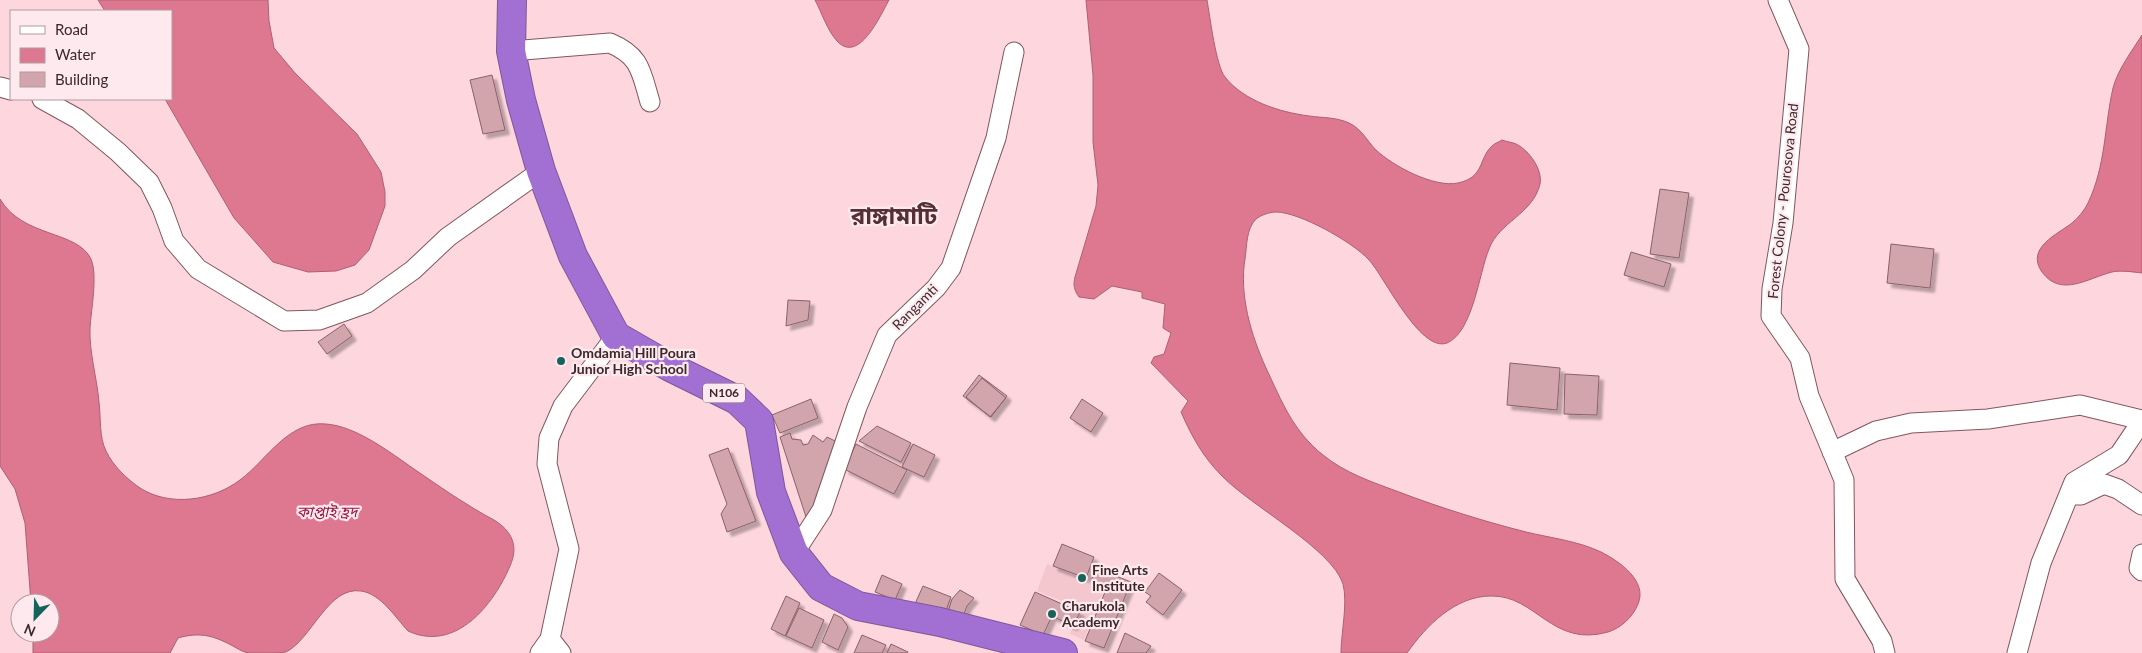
<svg xmlns="http://www.w3.org/2000/svg" width="2142" height="653" font-family="Lato,'Noto Sans Bengali',sans-serif">
<defs>
<filter id="shadow"><feDropShadow dx="4.5" dy="4.5" stdDeviation="1" flood-color="#0004"/></filter>
</defs>
<rect width="100%" height="100%" fill="#fed7de"/>
<path fill="#f4c7cf" d="M1047,564L1105,588L1084,640L1070,634L1081,609L1037,591Z"/>
<path fill="#de7890" stroke="#ad6072" d="M98,0H268L269,21L274,48L295,73L357,134L381,172L385,192V206L369,250L355,265L336,271L308,272L273,262L234,218L165,99H171V11H105Z
M815,0H889C881,14 859,65 837,41C827,30 822,13 815,0Z
M1086,0H1207C1210,17 1216,66 1225,77C1244,101 1279,112 1309,116C1323,118 1336,117 1349,123C1362,129 1367,141 1376,150C1393,166 1434,188 1458,183C1485,177 1478,159 1492,146C1495,143 1499,142 1502,140C1507,142 1512,142 1516,144C1529,150 1543,170 1540,184C1533,214 1499,222 1489,249C1479,273 1473,332 1447,343C1420,353 1384,276 1369,260C1353,242 1299,212 1276,212C1270,212 1261,215 1256,219C1246,229 1247,246 1245,259C1239,295 1251,335 1266,368C1282,402 1293,431 1323,455C1345,473 1372,482 1399,492C1441,508 1483,521 1526,532C1551,538 1578,541 1601,552C1619,561 1648,581 1638,604C1633,617 1621,628 1608,632C1552,648 1536,595 1491,596C1455,596 1426,626 1407,653H1341C1341,633 1348,603 1343,584C1332,549 1251,506 1222,476C1203,457 1192,437 1181,412L1188,401L1151,363L1154,357L1164,354L1171,333L1163,328L1165,304L1142,298V292L1112,286L1094,299L1079,297C1074,290 1073,285 1075,277L1096,206L1098,185L1093,142V75Z
M2142,35V273C2133,272 2121,270 2112,272C2088,278 2061,298 2042,272C2025,248 2058,234 2072,223C2078,218 2084,211 2088,203C2106,165 2104,128 2113,88C2118,69 2132,51 2142,35Z
M0,199C23,238 77,230 91,259C98,275 91,310 90,328C89,352 97,378 99,402C101,418 99,437 106,451C113,466 127,479 140,488C170,507 212,501 240,480C266,461 288,420 326,424C356,426 391,453 414,469C440,487 466,505 494,520C512,531 519,546 510,566C494,604 456,653 408,631C395,617 381,594 361,591C328,586 312,639 286,652C280,653 273,653 267,653C261,653 254,653 249,653C242,652 237,648 231,645C212,635 199,632 178,638L170,653H33V633H50V603H31L25,523L15,489L0,466Z"/>
<path fill="#d2a4ac" stroke="#8b6169" filter="url(#shadow)" d="M492,75L505,130L483,134L470,80Z
M1660,189L1689,193L1679,258L1650,254Z
M1891,244L1934,249L1930,288L1887,283Z
M1631,252L1671,264L1664,287L1624,275Z
M788,300L810,301L808,320L786,326Z
M344,324L352,336L327,354L318,342Z
M1510,363L1560,368L1557,410L1507,405Z
M1565,374L1599,376L1597,415L1564,414Z
M979,375L1007,396L991,417L963,396Z
M982,378L1006,398L990,417L966,397Z
M811,399L818,418L780,433L772,415Z
M1082,399L1103,413L1091,432L1070,418Z
M877,426L911,443L901,462L859,441Z
M790,433L792,439L801,440L803,445L808,444L813,435L823,442L827,437L845,446L808,523L780,437Z
M856,444L907,470L894,494L844,469Z
M913,444L935,455L924,477L902,467Z
M728,448L756,521L727,532L721,514L727,504L709,455Z
M1062,544L1094,557L1086,578L1053,566Z
M1096,568L1131,582L1104,648L1085,641L1107,587L1091,581Z
M1159,573L1182,590L1163,615L1146,602L1151,596L1145,592Z
M882,575L902,584L895,600L875,592Z
M923,586L951,597L943,618L914,606Z
M960,590L974,598L967,606L961,622L946,618L952,599Z
M1035,592L1080,612L1073,626L1052,616L1043,635L1020,625Z
M786,596L800,603L785,636L771,629Z
M799,608L824,620L812,648L786,636Z
M834,614L842,618L848,627L838,650L822,642Z
M1125,633L1151,646L1146,653H1117Z
M862,635L886,645L882,653H854Z
M891,644L908,652L907,653H887Z"/>
<g fill="none" stroke-linecap="round" stroke-linejoin="round">
<g stroke="#80575f" stroke-width="21">
<path id="minor" d="M1778,0L1799,49L1783,223L1772,289L1771,316L1800,358L1809,396L1844,480L1845,579L1882,641L1885,653
M511,51L610,43C641,56 641,72 650,102
M0,87L11,90
M42,99L78,119L118,152L149,182L162,208L174,241L198,269L284,321L319,320L367,303L413,270L448,237L541,171
M1832,452L1876,431L1911,423L1988,419L2080,405L2142,420
M2069,495H2081L2104,484L2118,489L2142,505
M794,553L822,510L857,407L887,335L936,288L951,268L996,138L1014,52
M2142,554L2139,568L2142,571
M550,639L561,653
M540,653L550,639L569,549L547,464L549,438L563,406L616,336
M2017,653L2041,563L2074,482L2119,455L2142,421"/>
</g>
<g stroke="#7e5798" stroke-width="30">
<path id="highway" d="M512,0L511,51L521,100L541,171L573,256L616,336L670,367L737,400L759,421L771,492L794,553L821,587L858,606L940,622L1063,653"/>
</g>
<use href="#minor" stroke="#fff" stroke-width="19"/>
<use href="#highway" stroke="#a270d2" stroke-width="28"/>
</g>
<g fill="#16635c" stroke="#feeaee" stroke-width="2">
<circle cx="561" cy="361" r="5"/>
<circle cx="1082" cy="578" r="5"/>
<circle cx="1052" cy="614" r="5"/>
</g>
<g text-anchor="middle" stroke-width="4.5" stroke-linejoin="round" paint-order="stroke">
<rect fill="#feeaee" stroke="#756266" stroke-width="1" x="703" y="383.5" width="42" height="19" rx="4"/>
<g font-size="12" font-weight="bold" fill="#3a282c">
<text x="724" y="397">N106</text>
</g>
<g font-size="14" fill="#3a282c" stroke="#feeaee">
<text transform="translate(1783 201) rotate(-84)" y="5">Forest Colony - Pourosova Road</text>
<text transform="translate(915 307) rotate(-45)" y="5">Rangamti</text>
</g>
<g font-size="14" font-weight="bold" fill="#3a282c" stroke="#feeaee" text-anchor="start">
<text x="571" y="358">Omdamia Hill Poura<tspan x="571" dy="16">Junior High School</tspan></text>
<text x="1092" y="575">Fine Arts<tspan x="1092" dy="16">Institute</tspan></text>
<text x="1062" y="611">Charukola<tspan x="1062" dy="16">Academy</tspan></text>
</g>
<g font-size="15" font-style="italic" fill="#941944" stroke="#feeaee">
<text x="327" y="517">কাপ্তাই হ্রদ</text>
</g>
<g font-size="24" font-weight="bold" fill="#542f37" stroke="#feeaee">
<text x="894" y="224">রাঙ্গামাটি</text>
</g>
</g>
<rect x="10" y="10" width="162" height="90" fill="#feeaee" stroke="#b09ca0"/>
<rect x="20" y="26" width="25" height="8" fill="#ffffff" stroke="#b09ca0"/>
<text x="55" y="35" font-size="15" fill="#3a282c">Road</text>
<rect x="20" y="48" width="25" height="15" fill="#de7890" stroke="#b09ca0"/>
<text x="55" y="60" font-size="15" fill="#3a282c">Water</text>
<rect x="20" y="72" width="25" height="15" fill="#d2a4ac" stroke="#b09ca0"/>
<text x="55" y="85" font-size="15" fill="#3a282c">Building</text>
<g transform="translate(35 618) rotate(203)"><circle r="24" fill="#feeaee" stroke="#b09ca0"/>
<path d="M0-4L9 19L0 12L-9 19Z" fill="#16635c"/>
<text y="-8" font-size="14" font-weight="bold" text-anchor="middle" fill="#3a282c">N</text>
</g>
</svg>
